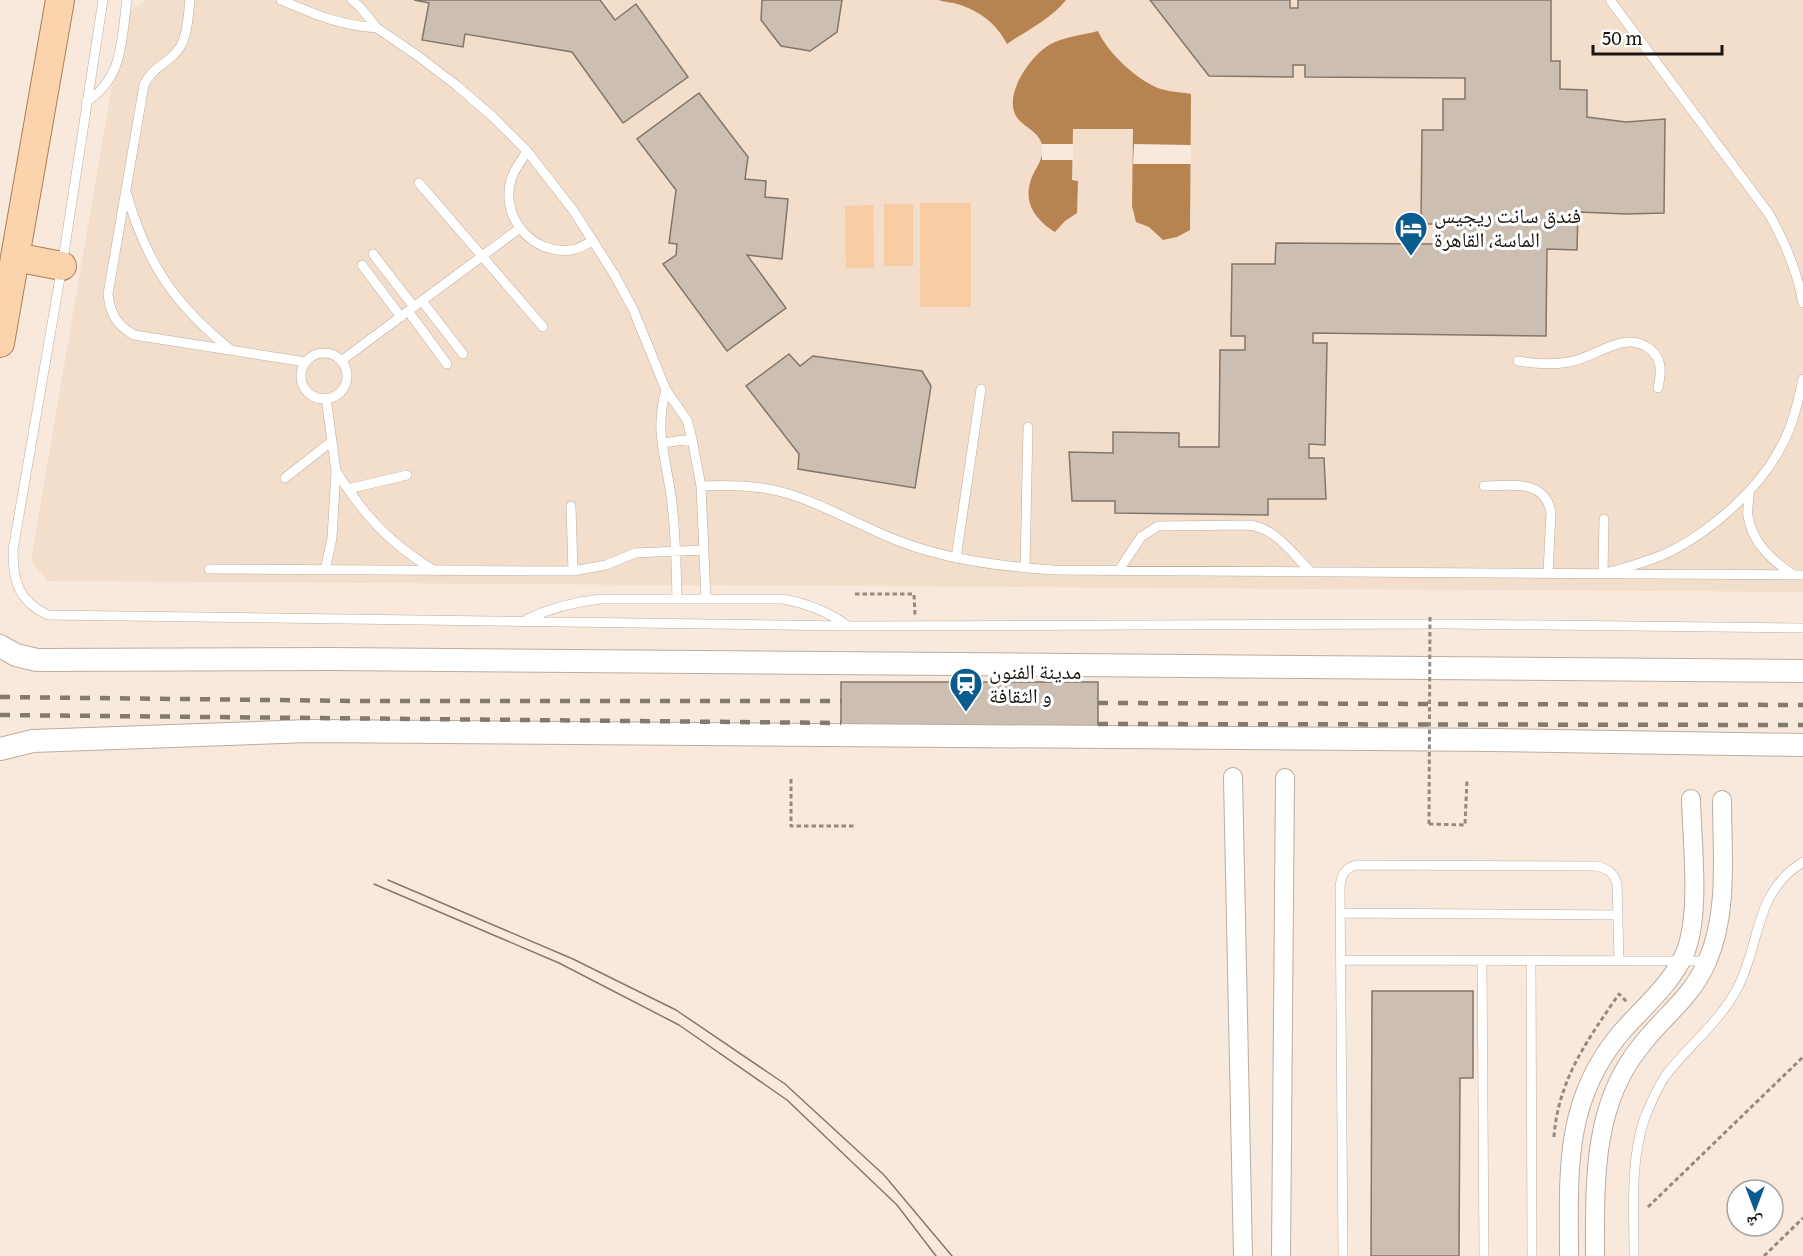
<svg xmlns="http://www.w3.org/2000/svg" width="1803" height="1256" font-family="Literata,'Noto Naskh Arabic',serif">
<rect width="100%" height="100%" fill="#f8e9dc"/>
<path fill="#f2decb" d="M146,0H1803V592L47,581L31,560L124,15Z"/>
<path fill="#f8cca3" d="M920,203H971V307H920Z
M884,204H913V266H884Z
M873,205L874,268H846L845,206Z"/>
<path fill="#b78350" d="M939,0H1066C1050,20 1027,30 1007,44C996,23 980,11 957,4C951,2 943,2 939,0Z
M1098,31C1107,52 1137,80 1158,88C1168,92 1181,92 1191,94L1190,230L1177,237L1163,240L1149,227L1136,222L1132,206L1133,129H1073L1072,180L1078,181L1077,213L1065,221L1055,232C1037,221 1024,205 1030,183C1033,169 1045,161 1042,145C1039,130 1021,127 1015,114C1005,92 1031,56 1049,45C1063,37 1083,35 1098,31Z"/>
<path fill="#f8e9dc" d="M1042,144H1073V160H1042Z
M1134,144L1191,145V164H1133Z"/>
<path fill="#ccbeb1" stroke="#83766a" stroke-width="1.5" d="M414,0H600L615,20L636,4L688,77L623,123L572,52L465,34L463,47L422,40L429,3Z
M762,0H842L837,32L810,51L781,46L761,20Z
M1150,0H1290V8H1298V0H1551V61H1560V89L1587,90V117L1626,122L1665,119L1664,213L1626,214L1578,212L1577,250L1547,249L1546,336L1313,333V343H1327L1325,445L1309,444V458H1324L1326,499H1268V515L1115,513V501H1072L1069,452L1113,453V432L1179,433V447H1219L1220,350H1245V336H1231L1232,264H1275L1276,243L1441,244V224H1421L1422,130H1443V99H1465V78L1305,77V65H1293V77L1209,76Z
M699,93L748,157L745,179L766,181L765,197L788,199L782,259L747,255L786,308L727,351L663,264L676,255L677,244L669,243L676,190L637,139Z
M789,354L800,366L813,356L922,371L931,386L915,488L798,469L799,454L746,386Z
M841,682H1098V733L841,732Z
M1372,991H1473V1078H1460L1459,1256H1371Z"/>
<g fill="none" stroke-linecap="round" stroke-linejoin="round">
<g stroke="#bbada1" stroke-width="10">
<path id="service" d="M103,0L62,266L13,550C13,581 18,601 48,615L848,626L1447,624L1803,628
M190,0C188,15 188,34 180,47C170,64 153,65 144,85L108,294C110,314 117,325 134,335L306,362
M281,0C316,15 339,25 377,28
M352,0L361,8L377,28L418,56L456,85L493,117L527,151L573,210L614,274L633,309L666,390L687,420L692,439L701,486L706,599
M1610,0L1769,214C1785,242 1797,270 1803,303
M86,102C124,78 121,40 127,0
M527,151C522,160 514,170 511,180C500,218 533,255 571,250C579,249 586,244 593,241
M419,183L543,327
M127,195C147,264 175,305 231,350
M373,254L414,307
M362,265L401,317
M422,301L463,354
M408,311L447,364
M301 376a23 23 0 1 1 46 0a23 23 0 1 1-46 0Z
M341,361L520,228
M1518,361C1535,364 1552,365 1569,362C1596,358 1625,328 1651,350C1663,360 1661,374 1658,388
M666,390C654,429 666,458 671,496C676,530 676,565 677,599
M662,443L692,439
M336,471C363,514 389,543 432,569
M285,478L332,441
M701,486C728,485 755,485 782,492C822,503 858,525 896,540C946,560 1000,566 1053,570L1803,575
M1484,486C1511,486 1544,478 1551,512L1548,573
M348,489L407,475
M1749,493C1749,500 1747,509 1748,516C1752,543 1773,561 1793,575
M571,506L573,571
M1604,519L1603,574C1627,567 1652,561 1673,550C1715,528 1761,487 1782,445C1793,425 1798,402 1803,379
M956,558L981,389
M1025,568L1028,427
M209,569L573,571L606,565L635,553L704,550
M325,570L332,538L336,471L326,398
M1119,570L1141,537L1158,526L1248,525C1275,527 1292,553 1310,571
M527,619C551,608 574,602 600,599H783C808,604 827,611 848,626
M1340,913L1618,915
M1341,960L1708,961
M1482,961L1484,1256
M1531,961L1532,1256
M1343,1256L1340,886C1342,874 1344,869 1356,865L1595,866C1608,869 1613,871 1617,884L1619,961
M1634,1256C1634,1211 1630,1163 1644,1120C1650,1105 1656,1089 1666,1075C1689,1045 1720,1022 1738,987C1761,942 1754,892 1803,862"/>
</g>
<g stroke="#bbada1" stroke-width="20">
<path id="minor" d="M1233,777L1243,1256
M1281,1256L1285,778
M1569,1256C1569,1174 1563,1103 1619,1035C1641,1009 1671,985 1685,953C1701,914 1692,843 1691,799
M1595,1256C1595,1184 1592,1106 1640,1047C1664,1015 1690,1000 1707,962C1729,912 1722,852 1722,800"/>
</g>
<g stroke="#bbada1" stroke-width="24">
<path id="tertiary" d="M0,646L16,655L37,660L331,659L1803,671
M0,749L33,741L309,731L1494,740L1803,745"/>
</g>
<g stroke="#ac7e53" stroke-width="30">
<path id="primary" d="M15,257L62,266
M0,343L60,0"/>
</g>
<path stroke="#958a81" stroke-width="3" stroke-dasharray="4.5 3" stroke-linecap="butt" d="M855,594H914L915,615
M791,779V826H855
M1429,824L1465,825L1467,780
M1554,1137C1558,1080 1588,1039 1619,994L1627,1002
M1648,1207L1803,1057
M1764,1256L1803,1218"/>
<use href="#service" stroke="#fff" stroke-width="9"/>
<use href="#minor" stroke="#fff" stroke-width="18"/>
<use href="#tertiary" stroke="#fff" stroke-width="22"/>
<use href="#primary" stroke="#fbd3ad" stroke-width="28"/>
<path stroke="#827970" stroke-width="1.5" d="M388,880L573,959L676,1010L785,1084L884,1175L952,1256
M374,884L559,963L679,1025L787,1100L897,1205L936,1256"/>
<path stroke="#827970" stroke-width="4.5" stroke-dasharray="10 10" stroke-linecap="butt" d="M0,697L359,701H841
M1098,703L1803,705
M0,715L841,723
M1098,724L1803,725"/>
<path stroke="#958a81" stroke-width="3" stroke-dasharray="4.5 3" stroke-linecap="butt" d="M1429,824L1430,614"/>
</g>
<defs>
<g id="hotel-pin" transform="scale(1.725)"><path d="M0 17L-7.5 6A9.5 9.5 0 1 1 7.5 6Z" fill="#0a5c8e" stroke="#fff"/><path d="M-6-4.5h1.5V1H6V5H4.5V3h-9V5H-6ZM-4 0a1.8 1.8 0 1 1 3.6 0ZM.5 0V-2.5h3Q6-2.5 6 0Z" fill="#fff"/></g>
<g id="station-pin" transform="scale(1.725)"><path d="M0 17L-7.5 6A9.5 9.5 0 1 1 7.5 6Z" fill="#0a5c8e" stroke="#fff"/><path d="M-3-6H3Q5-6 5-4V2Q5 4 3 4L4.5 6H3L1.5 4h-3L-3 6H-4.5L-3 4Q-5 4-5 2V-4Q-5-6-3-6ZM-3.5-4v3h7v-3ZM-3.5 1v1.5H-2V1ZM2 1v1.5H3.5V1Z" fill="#fff"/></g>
</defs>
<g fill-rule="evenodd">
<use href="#hotel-pin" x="1411" y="228"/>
<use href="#station-pin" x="966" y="684"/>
</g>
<g text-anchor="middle" stroke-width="6" stroke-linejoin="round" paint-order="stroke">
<g font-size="21" fill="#1c1712" stroke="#fff" text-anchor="start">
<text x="1434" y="223">فندق سانت ريجيس<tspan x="1434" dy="24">الماسة، القاهرة</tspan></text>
<text x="989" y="679">مدينة الفنون<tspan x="989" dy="24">و الثقافة</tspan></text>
</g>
</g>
<g transform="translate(1755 1208) rotate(180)"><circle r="28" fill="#ffffff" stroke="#a4a2a0" stroke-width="1.5"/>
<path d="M0-4.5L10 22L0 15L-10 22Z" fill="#0a5c8e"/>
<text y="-9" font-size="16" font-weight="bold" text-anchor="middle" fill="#1c1712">ش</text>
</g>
<path d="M1593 45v9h129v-9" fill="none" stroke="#1c1712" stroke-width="3"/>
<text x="1602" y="45" font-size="18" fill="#1c1712" stroke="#ffffff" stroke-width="4.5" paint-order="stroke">50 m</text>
</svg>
